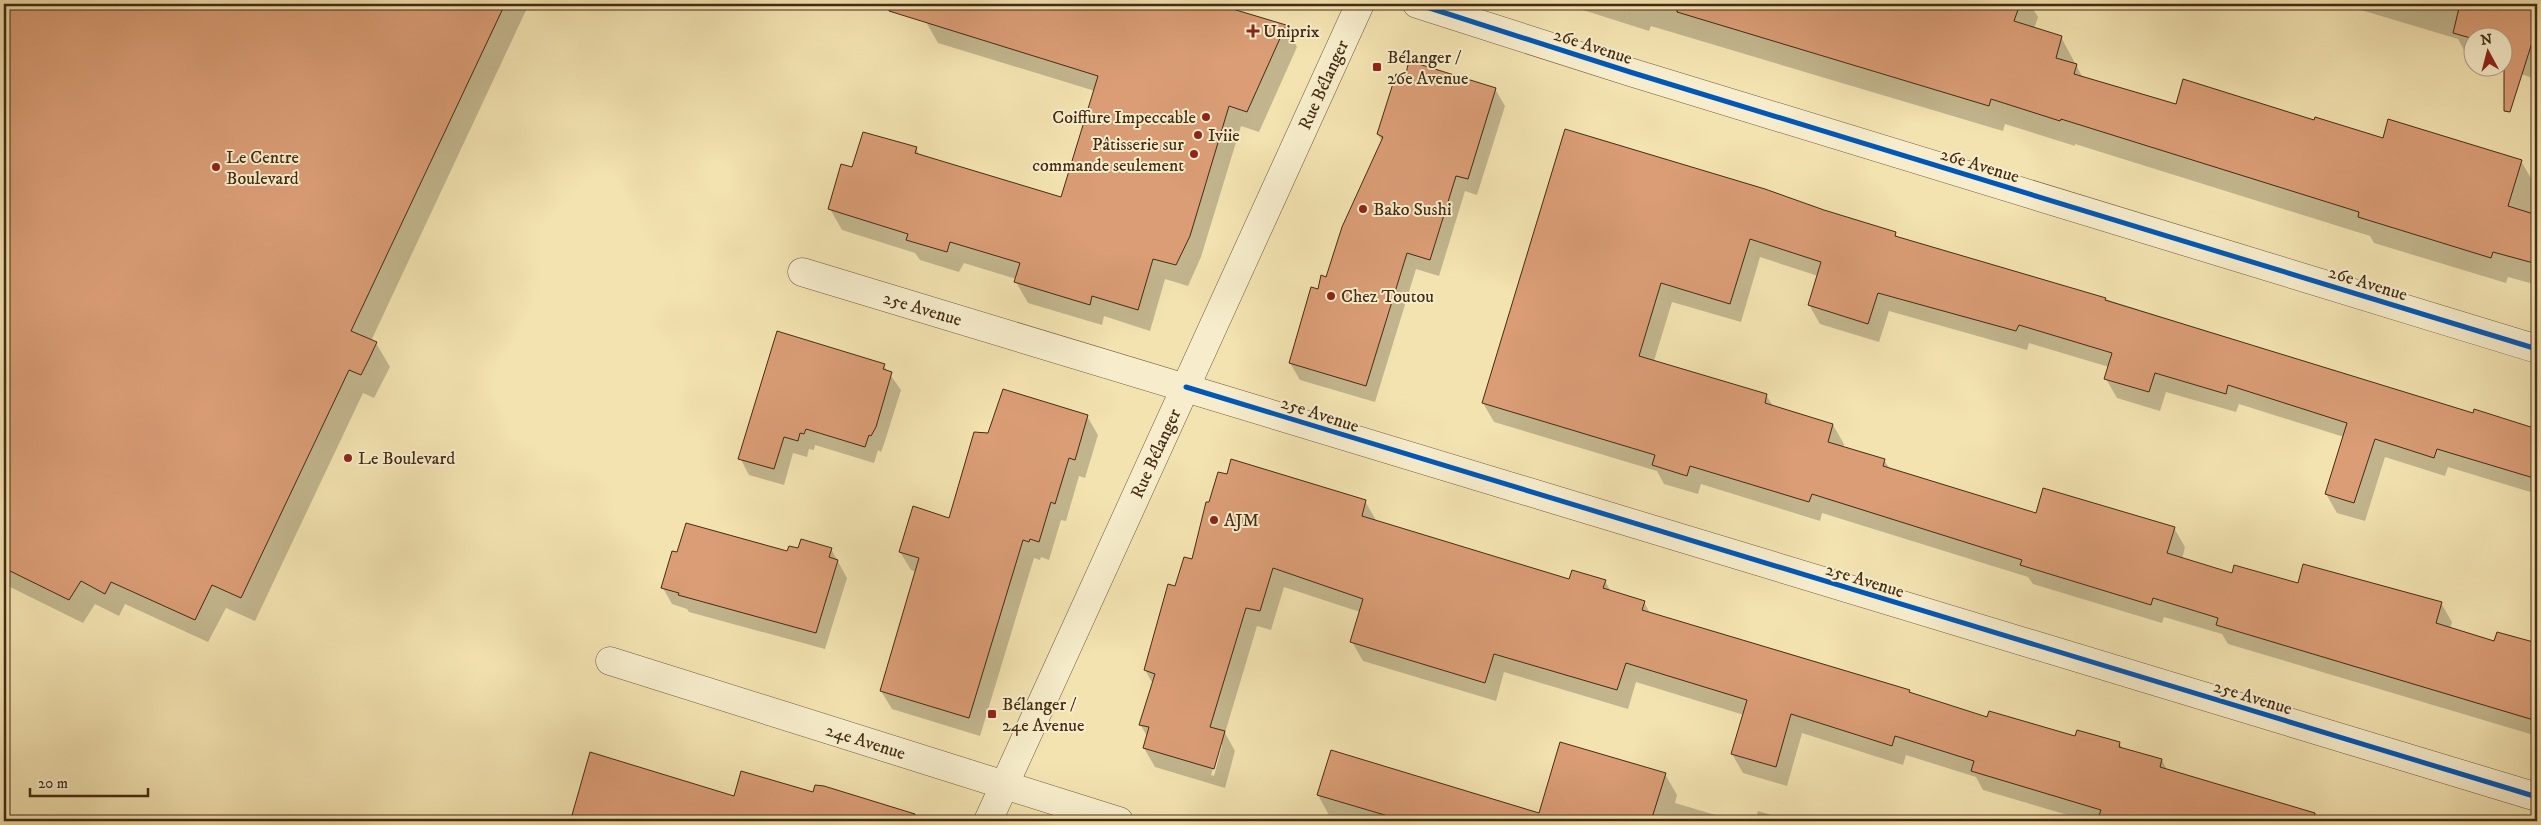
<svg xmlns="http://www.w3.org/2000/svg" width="2541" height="825" font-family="'IM FELL DW Pica',serif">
<rect width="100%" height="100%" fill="#f3e3b1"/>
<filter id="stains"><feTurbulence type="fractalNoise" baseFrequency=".004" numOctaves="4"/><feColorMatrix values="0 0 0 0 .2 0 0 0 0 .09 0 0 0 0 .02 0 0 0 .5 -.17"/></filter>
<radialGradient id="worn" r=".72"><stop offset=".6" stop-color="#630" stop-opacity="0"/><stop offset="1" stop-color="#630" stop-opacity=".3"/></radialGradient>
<path fill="#0003" fill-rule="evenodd" d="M4,4H529L371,341L376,343L390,367L374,398L363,393L255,621L226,608L208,642L125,604L119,616L95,604L83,623L4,584Z
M929,4H1212L1285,26L1297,47L1259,132L1241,126L1201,257L1188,286L1165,279L1150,331L1104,316L1102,325L1028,303L1016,282V279L964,263L959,272L920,260L915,253L842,230L830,209L916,148L920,156L1062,198L1095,91L938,43L926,22Z
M1530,4H1552L1550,10Z
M1564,4H2030L2038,17L2034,29L2061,37L2083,78L2176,105L2315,121L2383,139L2521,161L2536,187L2533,195L2537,196V285L2508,277L2506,283L2374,243L2370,236L2075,144V146L2005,124L2003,131L1651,26L1649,31Z
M2341,4H2537V72L2535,79L2505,68L2504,38H2474V52L2464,50L2458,39Z
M1406,78L1495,89L1505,106L1477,195L1465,191L1439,276L1416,269L1375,402L1300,380L1290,363L1382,142L1378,134Z
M1566,131L1895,233L1898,238L2105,299L2473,415L2475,411L2537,430V494L2448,467L2445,476L2385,457L2365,521L2337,513L2326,494L2344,437L2239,404L2236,412L2166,392L2160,411L2117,398L2106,379L2109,367L2029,343L2027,350L1889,311L1879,342L1820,324L1809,305L1818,276L1760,257L1741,322L1672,302L1654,361L1766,395L1773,406L1833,425L1844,444L1843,447L1884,460L1890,469L2037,514L2174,528L2185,547L2182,559L2233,574L2441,603L2452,622L2450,629L2495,642L2498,633L2537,645V736L2228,644L2222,634L2164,617L2162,623L2033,584L2028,577L1822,513L1820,521L1701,484L1698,494L1664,484L1657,471L1494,422L1483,403Z
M884,366L901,390L884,444L881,452L878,450L874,463L815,445L814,450L809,449L807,457L793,453L784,485L749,475L740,458Z
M1087,416L1098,435L1085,478L1079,476L1066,521L1061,520L1049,560L1041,557L1040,560L1034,558L980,736L892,709L881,691L916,572L911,570L900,552L949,519L989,434Z
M1365,501L1377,522L1570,580L1605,581L1611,592L1644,602L1651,615L1909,691L1910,694L1988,719L2076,737L2119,743L2123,749L2162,760L2167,770L2334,821H2088L1983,790L1976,777L1906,755L1903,765L1802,733L1787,786L1743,773L1732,754L1744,715L1636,682L1628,709L1504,672L1496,701L1363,661L1352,642L1360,612L1284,587L1271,630L1257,626L1225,733L1235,751L1225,788L1155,767L1144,748L1147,736L1140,724L1153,684L1145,670L1176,588L1193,561ZM1222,739V746L1214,776L1211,775Z
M831,549L847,578L825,649L689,612L687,609L672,604L663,588L799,550Z
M1331,751L1540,813L1665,774L1677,795L1675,803L1736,821H1346L1330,817L1318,795Z
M814,794L901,811L907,821H576L573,815L735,797Z
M1758,811L1792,821H1755Z"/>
<path fill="#da9d76" stroke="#442b13" d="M4,4H505L351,331L377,342L369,359L361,375L349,370L241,598L212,585L195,620L111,582L105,594L81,581L69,600L4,568Z
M890,4H1216L1286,25L1247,112L1229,106L1190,236L1176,265L1153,259L1138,310L1092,296L1090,305L1014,282L1020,263L950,242L947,252L906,240L908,234L828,209L841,164L852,167L863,132L917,147L915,153L1061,197L1098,76L889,11Z
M1678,4H2020L2014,21L2062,36L2056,58L2077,64L2074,74L2176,104L2183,79L2314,120L2315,117L2383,138L2388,119L2522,160L2508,206L2537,215V264L2493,252L2491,258L2358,217L2359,212L2061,119L2060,121L1991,99L1989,106L1677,12Z
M2460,4H2537V27L2510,112L2504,111V38L2474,39L2453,33Z
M1409,61L1496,88L1468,179L1456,176L1430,260L1407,253L1366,386L1289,363L1311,287L1318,289L1321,275L1326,277L1342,227L1383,137L1377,134L1396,74L1405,77Z
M1565,129L1765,189L1824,210L1896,232L1895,236L2106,298L2105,300L2473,413L2474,409L2537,429V479L2437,449L2434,458L2375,439L2354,503L2325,494L2347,423L2228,385L2226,394L2155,373L2149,392L2104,379L2112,353L2019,325L2016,331L1878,293L1868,324L1808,305L1821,262L1750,239L1730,304L1661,283L1639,356L1767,394L1765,403L1833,424L1828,442L1885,459L1883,466L2036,513L2043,488L2175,527L2167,553L2232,573L2234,565L2298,583L2303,564L2442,602L2436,623L2494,641L2497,632L2537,643V721L2216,625L2218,618L2153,598L2151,605L2020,565L2022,560L1812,494L1809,502L1690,466L1687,476L1652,465L1655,455L1482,403Z
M777,331L885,364L883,369L892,372L876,427L871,436L869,435L865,447L806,429L804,434L800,433L798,441L784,437L774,469L738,459Z
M1003,389L1088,415L1075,460L1069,458L1055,504L1051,502L1039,542L1030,539L1029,542L1023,540L969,718L880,691L919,558L899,552L913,506L949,518L974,432L988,433Z
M1231,459L1366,500L1362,516L1569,579L1572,570L1606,580L1603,588L1645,601L1642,610L1910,690L1909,692L1987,717L1989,711L2075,736L2077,730L2120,742L2119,747L2162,759L2160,767L2315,813L2314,821H2097L2101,810L1971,771L1974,761L1895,736L1892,746L1791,714L1776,767L1731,754L1747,700L1626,663L1617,690L1494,654L1485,683L1350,642L1363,599L1273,568L1260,611L1246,608L1210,727L1225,731L1214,769L1143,748L1149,727L1139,725L1155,674L1144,670L1168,584L1175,586L1184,557L1192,559L1206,502H1209L1218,472L1227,474Z
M686,523L787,551L789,546L798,548L801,539L832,548L829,557L838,560L816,633L678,595L679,593L661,588L672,551L677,552Z
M1560,742L1666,773L1651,821H1405L1317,795L1331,750L1539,813Z
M590,752L734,796L741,771L813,792L815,785L824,786L915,814L914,821H592L572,815Z"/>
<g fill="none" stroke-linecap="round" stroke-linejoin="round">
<g stroke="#70593a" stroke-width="29">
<g id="minor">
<path d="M1417,4L1630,72L2537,349"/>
<path id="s1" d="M802,272L2537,797"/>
<path id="s2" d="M610,661L1119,821"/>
</g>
</g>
<g stroke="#70593a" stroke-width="29">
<g id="tertiary">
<path id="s3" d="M988,821L1360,4"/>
</g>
</g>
<use href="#minor" stroke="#f7edcc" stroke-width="28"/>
<use href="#tertiary" stroke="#f7edcc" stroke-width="28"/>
<g stroke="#f7edcc" stroke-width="8">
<path id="cycleway" d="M1417,4L1630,72L2537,349
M1186,387L2537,797"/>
</g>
<use href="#cycleway" stroke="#0057b8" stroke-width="5"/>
</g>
<g fill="#8f2418" stroke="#f7edcc" stroke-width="2">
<path d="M1250.5 23.5h5v5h5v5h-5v5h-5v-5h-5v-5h5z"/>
<rect x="1372" y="62" width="10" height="10" rx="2.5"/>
<circle cx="1206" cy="117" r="5"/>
<circle cx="1198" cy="135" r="5"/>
<circle cx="1194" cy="154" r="5"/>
<circle cx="216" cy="167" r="5"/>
<circle cx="1363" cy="209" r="5"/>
<circle cx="1331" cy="296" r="5"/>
<circle cx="348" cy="458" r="5"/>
<circle cx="1214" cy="520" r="5"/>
<rect x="987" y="709" width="10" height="10" rx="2.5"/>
</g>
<g text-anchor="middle" stroke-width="4" stroke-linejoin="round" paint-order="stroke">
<g font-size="18" fill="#442b13" stroke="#f7edcc" text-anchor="start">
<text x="1263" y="37">Uniprix</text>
<text x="1387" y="63">Bélanger /<tspan x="1387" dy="21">26e Avenue</tspan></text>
<text x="1196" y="123" text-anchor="end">Coiffure Impeccable</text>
<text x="1208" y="141">Iviie</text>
<text x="1184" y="150" text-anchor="end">Pâtisserie sur<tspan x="1184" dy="21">commande seulement</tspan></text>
<text x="226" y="163">Le Centre<tspan x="226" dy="21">Boulevard</tspan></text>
<text x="1373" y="215">Bako Sushi</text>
<text x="1341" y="302">Chez Toutou</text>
<text x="358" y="464">Le Boulevard</text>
<text x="1224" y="526">AJM</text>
<text x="1002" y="710">Bélanger /<tspan x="1002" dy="21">24e Avenue</tspan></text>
</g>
<g font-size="18" fill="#442b13" stroke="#f7edcc">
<text transform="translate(1593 46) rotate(18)" y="6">26e Avenue</text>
<text dy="6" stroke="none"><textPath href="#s3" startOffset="809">Rue Bélanger</textPath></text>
<text transform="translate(1980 165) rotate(17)" y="6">26e Avenue</text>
<text transform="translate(2368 283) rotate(17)" y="6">26e Avenue</text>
<text dy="6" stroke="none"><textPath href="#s1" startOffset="126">25e Avenue</textPath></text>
<text transform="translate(1320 414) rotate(18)" y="6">25e Avenue</text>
<text dy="6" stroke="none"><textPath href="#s3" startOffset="404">Rue Bélanger</textPath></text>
<text transform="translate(1865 580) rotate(17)" y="6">25e Avenue</text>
<text transform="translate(2253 697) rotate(17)" y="6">25e Avenue</text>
<text dy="6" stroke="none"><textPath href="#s2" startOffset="268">24e Avenue</textPath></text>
</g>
</g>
<rect width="2541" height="825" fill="none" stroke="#f3e3b1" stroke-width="20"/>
<rect x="5" y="5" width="2531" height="815" fill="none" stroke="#442b13" stroke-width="2.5"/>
<rect x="10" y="10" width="2521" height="805" fill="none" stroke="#442b13"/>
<g transform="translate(2488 52) rotate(353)"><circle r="24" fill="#f7edcc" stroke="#af9f82"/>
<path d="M0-4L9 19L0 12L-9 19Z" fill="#8f2418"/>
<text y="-8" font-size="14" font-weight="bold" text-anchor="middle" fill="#442b13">N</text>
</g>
<path d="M30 788v8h118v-8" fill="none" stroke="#442b13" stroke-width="2.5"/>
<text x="38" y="788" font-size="15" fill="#442b13" stroke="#f7edcc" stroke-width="4" paint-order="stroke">20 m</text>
<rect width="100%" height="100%" filter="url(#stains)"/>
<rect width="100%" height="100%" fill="url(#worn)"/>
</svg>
